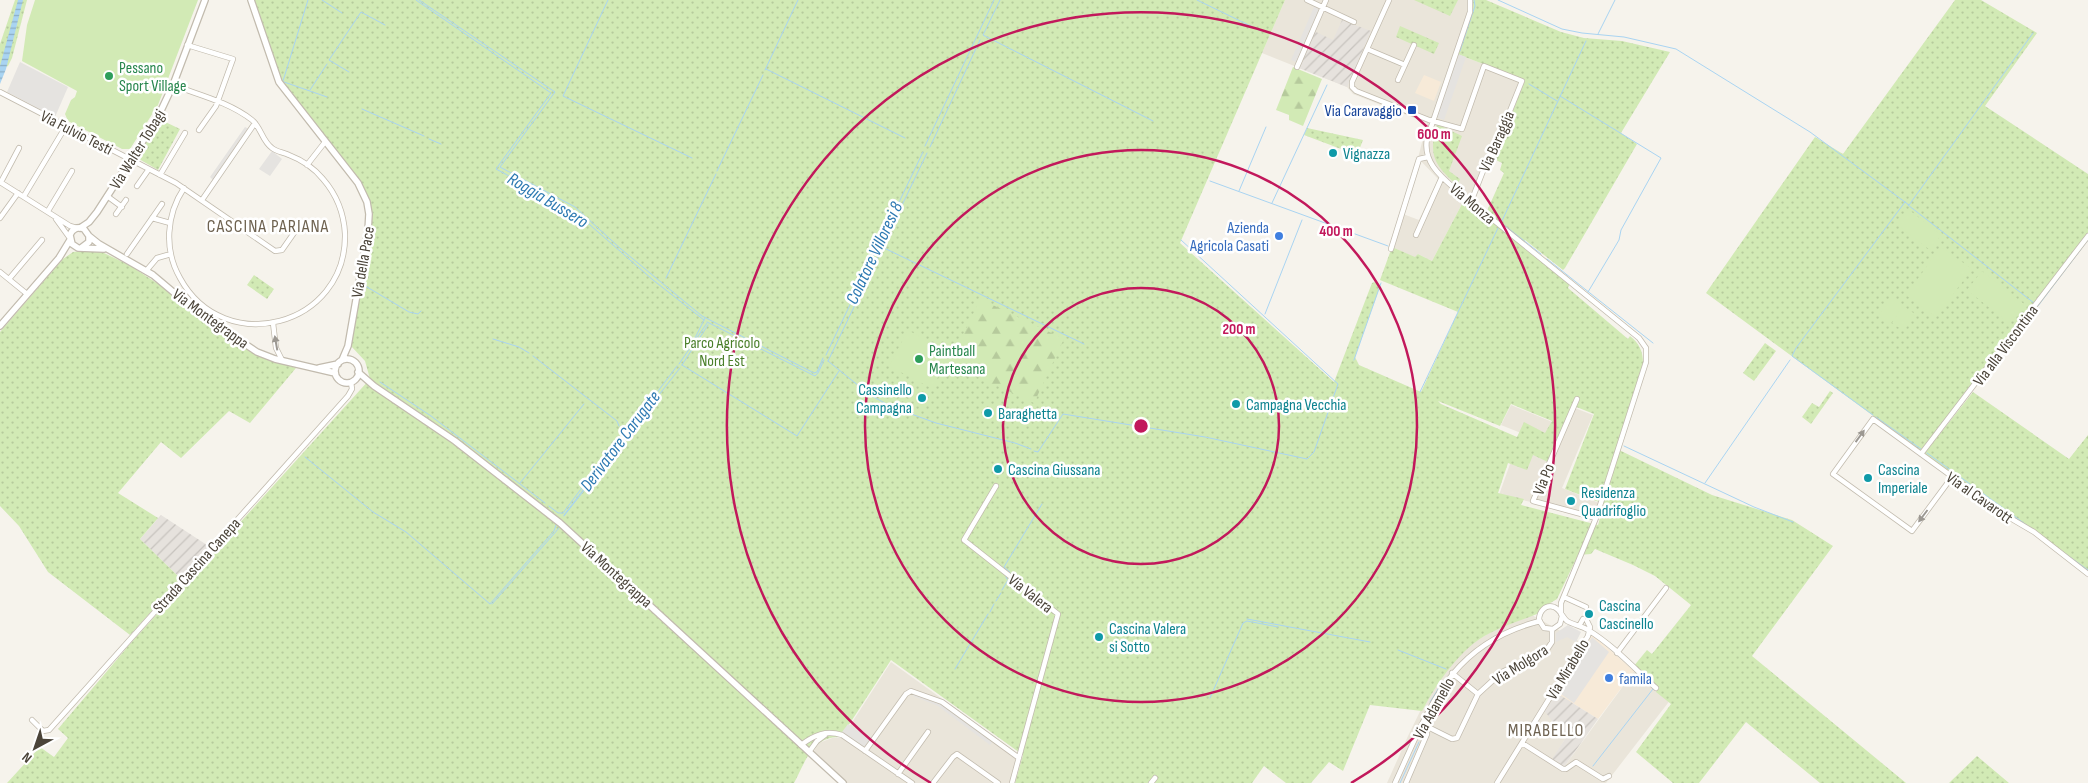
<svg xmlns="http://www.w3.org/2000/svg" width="2088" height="783" font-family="'Sofia Sans Condensed',sans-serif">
<defs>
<pattern id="industrial-furrows" width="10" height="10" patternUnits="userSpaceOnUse" patternTransform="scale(1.25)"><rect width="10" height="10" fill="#e6e2dd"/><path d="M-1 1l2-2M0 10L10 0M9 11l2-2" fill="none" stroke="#c7c3be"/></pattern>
<pattern id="green-dots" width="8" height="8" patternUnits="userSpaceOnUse" patternTransform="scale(1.25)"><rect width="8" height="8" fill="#d2eab5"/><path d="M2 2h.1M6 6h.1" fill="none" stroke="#b6ca9c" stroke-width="1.8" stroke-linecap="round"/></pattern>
<pattern id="forest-firs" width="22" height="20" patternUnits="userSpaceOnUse" patternTransform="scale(1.25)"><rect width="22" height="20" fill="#d2eab5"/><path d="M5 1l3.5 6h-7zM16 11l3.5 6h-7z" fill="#b6ca9c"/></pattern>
<pattern id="water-rules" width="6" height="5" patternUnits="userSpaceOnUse" patternTransform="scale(1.25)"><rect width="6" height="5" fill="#a9d4f2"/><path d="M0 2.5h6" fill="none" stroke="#8caec5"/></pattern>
</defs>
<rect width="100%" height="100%" fill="#f6f3ec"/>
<path fill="#eae5da" d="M1285,0H1471L1472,9L1457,54L1525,80L1494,159L1490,167L1487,166L1473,202H1463L1432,261L1418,254L1416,258L1392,247L1403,214L1419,220L1438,179L1418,158L1427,123L1353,94L1347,87L1262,53Z
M1511,405L1562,426L1572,407L1593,415L1562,488L1599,503L1596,516L1499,495L1521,433L1501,425Z
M1530,614L1584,644L1565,739L1553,759L1564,767L1637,667L1671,699L1606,783H1387L1408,736L1431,689L1467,647L1503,624Z
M891,662L1021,756L1014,783H838L810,757L819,743L832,738H842Z"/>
<path fill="#f7ead8" d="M1424,75L1441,82L1434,101L1415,93Z
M1590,636H1594L1634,671L1598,719L1555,692Z"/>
<path fill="url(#industrial-furrows)" d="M1342,20L1371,31L1347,87L1299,68L1314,31L1333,40Z
M161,515L210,547L181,579L140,539Z
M1555,692L1598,719L1564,767L1552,759L1565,739L1544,710Z"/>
<path fill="url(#green-dots)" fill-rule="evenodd" d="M15,0H27L12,58L8,66L0,69V44Z
M253,0H1285L1180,243L1334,382L1372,283L1375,282L1379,287L1378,292L1355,357L1359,365L1421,392L1458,312L1380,280L1392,247L1415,257L1418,254L1432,261L1463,202L1481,216L1486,213L1504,173L1500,170L1502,163L1494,159L1525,80L1457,54L1472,9L1471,0H1486L1561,32L1584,38L1622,41L1670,52L1621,133L1637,144L1565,268L1563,270L1525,240L1524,243L1570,283L1568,288L1628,339L1630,336C1639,343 1643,351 1643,363L1617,449L1712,495L1792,520L1833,546L1752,656L1906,783H1820L1746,722L1699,783H1673L1636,752L1671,704L1656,692L1658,687L1633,667L1647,650L1652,654L1691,605L1655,576L1633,565L1595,549L1591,554L1578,555L1557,599L1542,608L1537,614C1522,620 1505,625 1490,633C1460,648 1437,683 1422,711L1370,705L1343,771L1329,762L1311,783H1286L1264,766L1252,783H1015L1023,755L891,660L841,737C812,736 806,761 794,783H7L40,747L54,757L68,738L58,729L130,644L370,379L365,361L351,346L352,327L372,221L369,198L361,183L322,136L282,81ZM1438,401L1500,426L1511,404L1552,421L1545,433L1524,422L1517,437L1441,404ZM1574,406L1594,414L1565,489L1604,504L1598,525L1521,505L1524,499L1498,493L1508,463L1527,470L1533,455L1550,463Z
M1414,0H1458L1450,16Z
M1955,0H1981L2037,33L1985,106L2088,174V234L1921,451L1706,293L1815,137L1843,154Z
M1400,26L1439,43L1434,54L1396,37Z
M159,119L180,129L158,170L139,159L141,150Z
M1437,124L1462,136L1449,171L1460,179L1457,185C1434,165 1428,155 1437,124Z
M1307,128L1363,140L1357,155L1304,135Z
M91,250L104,253L129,265L166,289L192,312L261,357L296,368L250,423L229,411L181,458L161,442L118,493L158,518L140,539L181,579L130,635L48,572L19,526L0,506V332L63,259L73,252Z
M254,275L274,289L267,299L247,285Z
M1765,343L1776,351L1754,381L1743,373Z
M1830,391L1833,393L1811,424L1802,417L1812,403L1819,407Z
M1973,392L2069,459L2088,435V573L1924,454Z
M1977,756L2009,783H1949Z"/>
<path fill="url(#forest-firs)" d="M1293,67L1322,79L1303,126L1289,120V115L1276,110Z
M980,299L1064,339L1034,403L950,364Z"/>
<path fill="#d2eab5" d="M35,0H198L158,105L130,149H122L68,121L65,114L71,100L75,97L77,91L22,61L27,25Z
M1908,209L1941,235L1930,250L1896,224Z
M1941,247L1972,269L1936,317L1906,295Z
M1982,271L2024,304L2009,323L1967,290Z
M1890,298L1902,306L1891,323L1879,315Z
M1903,306L1915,314L1904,331L1892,323Z
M908,330L948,353L933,389L889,366Z"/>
<path fill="#e5e3e0" d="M1314,7L1319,9L1296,62L1291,60Z
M1458,54L1466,57L1444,120L1436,117Z
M20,62L68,87L55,117L7,92Z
M245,127L249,129L213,180L210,177Z
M272,151L282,159L270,176L259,169Z
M1568,625L1581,632L1576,642L1567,637L1556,642V633Z
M1592,637L1609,652L1574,703L1558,692Z
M914,691L934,698L994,740L990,745L938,706L913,696Z
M848,724L870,739L863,748L842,732Z"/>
<path fill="url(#water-rules)" d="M18,0H23L6,69L0,84V66Z"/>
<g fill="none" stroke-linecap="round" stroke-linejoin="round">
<path stroke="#a9d4f2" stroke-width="1" d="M322,0L342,13
M416,0L551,93L496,169L574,211L653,280L704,320
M419,0L555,92L500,167L575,207L621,249L702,316L814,373L817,372L823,358
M608,0L563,96L692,158
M1000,0L983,35L1153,121
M1197,0L1261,31
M1498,0L1562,29L1582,33L1624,37L1676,49L1810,132L1909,205L2033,33
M1598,34L1615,0
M1460,51L1475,6L1474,0
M766,69L905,138
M765,70L798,0
M349,72L329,60L361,12L385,25
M283,81L308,0
M284,82L327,97
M1529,84L1557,101
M310,90L327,64
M1560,96L1661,158L1621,230L1619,240L1588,292
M362,109L424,136
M429,139L441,144
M925,146L994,0
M930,147L980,40
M927,153L882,247L1084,344
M717,171L763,75
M1210,181L1388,246
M1239,191L1266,127
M1272,203L1327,85
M1908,205L2034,303
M1499,221L1541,254
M1501,223L1586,41
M1547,259L1653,343
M666,278L716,174
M362,284L409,312L418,314L421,311
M2038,306L2088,240
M1265,314L1302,220
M707,322L815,376L818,373L824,360
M695,338L705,318
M493,339L519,347L529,353
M826,355L923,152
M533,356L617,421L619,426
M1354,360L1381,283
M828,361L870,395L892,407L936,423L1015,443L1031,449
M828,361L880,253
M679,364L707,323
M682,365L797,436L839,371
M682,365L708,325
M380,382L431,416L545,503
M1420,392L1498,228
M1873,415L1792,356L1796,348L1905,202
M1876,417L1921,449
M1624,446L1754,507L1793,522
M1034,451L1038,452L1063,414L1205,437L1307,459L1314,452L1338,384L1181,240
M1927,453L2028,526
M305,457L373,512L406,532L490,604L554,531L556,525
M520,483L584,404
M1705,483L1790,360
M549,506L558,513H563L623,433L622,431
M564,515L677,366
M564,516L680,368
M2059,549L2088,570
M1010,572L1004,567L1042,504
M1006,577L1007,579
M1002,590L1008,580
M996,601L1001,593
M492,604L559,528
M990,612L994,604
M1247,619L1370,642
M1398,650L1446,669
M955,669L988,614
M1210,698L1243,623L1247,621L1278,627
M1430,702L1443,681
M1421,738L1425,728
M1593,766L1653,689
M1400,783L1419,742"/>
<g stroke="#c2bbae" stroke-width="6">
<path id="minor" d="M1307,0L1354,22
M1389,0L1352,82V87L1356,91L1429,120L1462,129L1484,66L1522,81L1489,163L1485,166L1471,202
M1470,0V12L1427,139C1423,161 1439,175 1454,188L1639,338L1646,348V362L1596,518L1561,603V614
M187,45L233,59L216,106L199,130
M1367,49L1405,65
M1297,67L1326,0
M1398,80L1414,45
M173,85C199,95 229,102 252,120C261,127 262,141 272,148C277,152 283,152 289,155C302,160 314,168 323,179C336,194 344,214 345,234C347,326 224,359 180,278C164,250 166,215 184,188
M0,92L176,183L275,251L282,250L296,230
M307,165L325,142
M160,175L185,133
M0,182L70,226L77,228
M1,182L19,148
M137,186L149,169
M24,196L66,126
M107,196L122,207
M202,200L255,123
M48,211L72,171
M116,214L126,200
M0,218L18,193
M152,218L170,223
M56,219L69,237
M295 227a4 4 0 1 1 8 0a4 4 0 1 1-8 0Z
M1416,235L1442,177
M1391,249L1419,159L1428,157
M127,254L162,204
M146,271L157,258L171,254
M0,272L27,294
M9,279L42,240
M273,323L276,348L282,360
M1577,399L1533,501L1596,518
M1921,454L2088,236
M1952,477L1912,531L1833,474L1873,419L2005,515L2034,532L2088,574
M996,486L964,540L1058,614L1012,783
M1564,597L1586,607
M1562,616L1560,624L1553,629L1544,628L1539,620C1539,612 1545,604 1554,607C1561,610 1562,617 1567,621C1574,625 1582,626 1588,630C1613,645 1635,669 1656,688
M1579,626L1583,619
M1617,653L1666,588
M1452,673L1478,694
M32,720L43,731L49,730L348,396L352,389L351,382
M1430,728L1452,739L1457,738L1478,694L1502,672L1546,651L1552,642V629
M1522,743L1563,769H1566L1576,762L1603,779L1609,776
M801,745C814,735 826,730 842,735L912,783
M865,751L906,694L911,691L942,702L1019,758
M809,752L817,741L825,735
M898,774L928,732
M933,783L953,757L957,754L998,783
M1151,783L1155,778
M1395,783C1430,707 1449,644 1540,621
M1406,783L1427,734
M1497,783L1588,636L1590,627L1587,621"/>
</g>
<g stroke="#c2bbae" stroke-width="8">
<path id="tertiary" d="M251,0L279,82L358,183L367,202L369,214L368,231L348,346L342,360
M80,228L89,222L97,212L157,119L173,85L205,0
M89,236L99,244L153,275L197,312L257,352L275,359L335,373
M81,248L89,242V236L84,229C78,226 72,229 70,235L72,244L78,248L104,249
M0,326L59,258L70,240
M335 371a12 12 0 1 1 24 0a12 12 0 1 1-24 0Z
M319,368L338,364
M358,372L374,386L455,441L560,523L843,783"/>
</g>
<use href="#minor" stroke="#fff" stroke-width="4.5"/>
<use href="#tertiary" stroke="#fff" stroke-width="5.5"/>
</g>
<defs><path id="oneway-solid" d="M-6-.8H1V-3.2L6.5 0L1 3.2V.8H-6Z" transform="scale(1.25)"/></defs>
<g fill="#9c9892">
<use href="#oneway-solid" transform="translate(276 343) rotate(-100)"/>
<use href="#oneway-solid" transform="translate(1860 436) rotate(-54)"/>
<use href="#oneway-solid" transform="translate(1923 516) rotate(127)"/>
</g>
<g fill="none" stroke="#c2185b" stroke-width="2.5">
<circle cx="1141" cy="426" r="138"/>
<circle cx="1141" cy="426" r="276"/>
<path d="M931 783A414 414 0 1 1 1351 783"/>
</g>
<g fill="#2e9e5b" stroke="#fff" stroke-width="2">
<circle cx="109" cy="76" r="5"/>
<circle cx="919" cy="359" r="5"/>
</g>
<rect fill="#1a4fb4" stroke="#fff" stroke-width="2" x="1407" y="105" width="10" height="10" rx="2.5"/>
<g fill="#0f9aa8" stroke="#fff" stroke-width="2">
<circle cx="1333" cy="153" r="5"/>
<circle cx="922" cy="398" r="5"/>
<circle cx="1236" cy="404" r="5"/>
<circle cx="988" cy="413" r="5"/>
<circle cx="998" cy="469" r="5"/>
<circle cx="1868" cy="478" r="5"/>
<circle cx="1571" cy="501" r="5"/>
<circle cx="1589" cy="614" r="5"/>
<circle cx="1099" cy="637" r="5"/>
</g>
<g fill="#3f7fe0" stroke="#fff" stroke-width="2">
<circle cx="1279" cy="236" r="5"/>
<circle cx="1609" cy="678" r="5"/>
</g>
<g text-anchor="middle" stroke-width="5" stroke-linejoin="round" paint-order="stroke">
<g font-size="16" fill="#27864d" stroke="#fff" text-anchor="start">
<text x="119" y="73">Pessano<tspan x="119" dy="18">Sport Village</tspan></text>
<text x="929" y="356">Paintball<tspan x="929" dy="18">Martesana</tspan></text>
</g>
<g font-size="16" fill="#164399" stroke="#fff" text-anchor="end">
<text x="1402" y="116">Via Caravaggio</text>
</g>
<g font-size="16" fill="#4b4439" stroke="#fff">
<text transform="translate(77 132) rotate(27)" y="6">Via Fulvio Testi</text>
<text transform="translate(1496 141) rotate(-66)" y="6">Via Baraggia</text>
<text transform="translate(137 149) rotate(-58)" y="6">Via Walter Tobagi</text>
<text transform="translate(1473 203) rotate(40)" y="6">Via Monza</text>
<text transform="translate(362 262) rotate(-80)" y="6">Via della Pace</text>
<text transform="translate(211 318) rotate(36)" y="6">Via Montegrappa</text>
<text transform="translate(2005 345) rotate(-53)" y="6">Via alla Viscontina</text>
<text transform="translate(1543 479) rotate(-68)" y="6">Via Po</text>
<text transform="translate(1980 497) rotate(35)" y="6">Via al Cavarott</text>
<text transform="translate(196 565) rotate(-48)" y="6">Strada Cascina Canepa</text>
<text transform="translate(617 574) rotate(42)" y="6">Via Montegrappa</text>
<text transform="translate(1031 593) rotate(38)" y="6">Via Valera</text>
<text transform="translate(1520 664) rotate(-32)" y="6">Via Molgora</text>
<text transform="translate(1567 669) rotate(-59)" y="6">Via Mirabello</text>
<text transform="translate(1433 708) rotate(-61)" y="6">Via Adamello</text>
</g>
<g font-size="16" fill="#0d838f" stroke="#fff" text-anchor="start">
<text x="1343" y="159">Vignazza</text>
<text x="912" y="395" text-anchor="end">Cassinello<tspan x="912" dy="18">Campagna</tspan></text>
<text x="1246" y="410">Campagna Vecchia</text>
<text x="998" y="419">Baraghetta</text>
<text x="1008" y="475">Cascina Giussana</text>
<text x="1878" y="475">Cascina<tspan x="1878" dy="18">Imperiale</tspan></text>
<text x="1581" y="498">Residenza<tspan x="1581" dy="18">Quadrifoglio</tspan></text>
<text x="1599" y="611">Cascina<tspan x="1599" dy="18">Cascinello</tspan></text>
<text x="1109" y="634">Cascina Valera<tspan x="1109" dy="18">si Sotto</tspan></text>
</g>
<g font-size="16" fill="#366cbe" stroke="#fff" text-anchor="end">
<text x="1269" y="233">Azienda<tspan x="1269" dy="18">Agricola Casati</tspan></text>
<text x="1619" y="684" text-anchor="start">famila</text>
</g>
<g font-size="16" fill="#4a7f2a" stroke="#fff">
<text x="722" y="348">Parco Agricolo<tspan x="722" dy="18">Nord Est</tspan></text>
</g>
<g font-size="18" font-style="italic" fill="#2e7ab2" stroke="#fff">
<text transform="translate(548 200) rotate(31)" y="6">Roggia Bussero</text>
<text transform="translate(874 253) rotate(-65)" y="6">Colatore Villoresi 8</text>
<text transform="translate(620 441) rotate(-53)" y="6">Derivatore Carugate</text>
</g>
<g font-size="18" letter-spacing="1" fill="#6e6250" stroke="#fff">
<text x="268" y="232">CASCINA PARIANA</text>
<text x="1546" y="736">MIRABELLO</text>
</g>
</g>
<circle cx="1141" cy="426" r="8" fill="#c2185b" stroke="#fff" stroke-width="2.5"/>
<g font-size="15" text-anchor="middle" font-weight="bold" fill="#c2185b" stroke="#fff" stroke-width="5" stroke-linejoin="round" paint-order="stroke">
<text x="1434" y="139">600 m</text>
<text x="1336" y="236">400 m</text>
<text x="1239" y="334">200 m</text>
</g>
<g transform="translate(35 748) rotate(220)" stroke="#ffffff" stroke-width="4" paint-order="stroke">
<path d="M0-4L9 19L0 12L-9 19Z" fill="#4b4439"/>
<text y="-8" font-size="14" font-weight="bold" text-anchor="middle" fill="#4b4439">N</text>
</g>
</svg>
